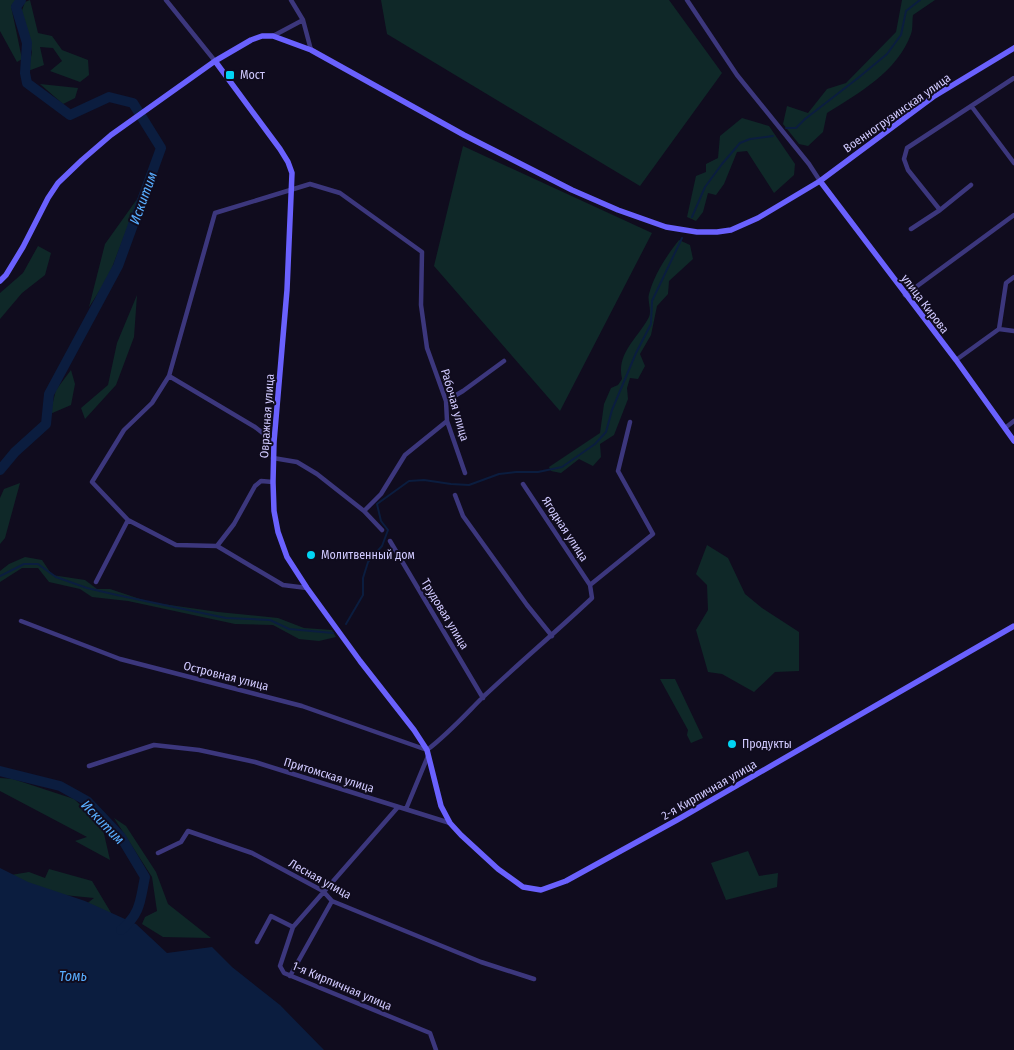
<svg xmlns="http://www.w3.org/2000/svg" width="1014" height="1050" font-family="'Fira Sans Condensed',sans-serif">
<rect width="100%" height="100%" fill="#100c1e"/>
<path fill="#0f2828" d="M0,0H16L11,6L22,59L17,62L0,31Z
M30,0L38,33L52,36L62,50L88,60L89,75L80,82L50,71L62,61L53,48L40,47L44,65L28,71L32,52L21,13L25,2Z
M381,0H669L722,73L640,186L387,34Z
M902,0H935L913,15C912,21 913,29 911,34C897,72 859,93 827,113L823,132L808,146L799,144L783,124L787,106L808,113L827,89L846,83L896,32Z
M40,84L78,88L75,98L63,104Z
M742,118L769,126L795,164L794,175L774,193L747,151L737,152L724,184L716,195L708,193L703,212L696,221L687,217L696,176L706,172V164L718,158L720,136Z
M463,146L652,233L560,411L434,266Z
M140,195L108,278L89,307L105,244Z
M679,240L690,245L693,259L669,281L668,294L657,306L651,335L640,354L645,366L638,379L630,378L627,388L628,399L614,435L600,444L601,457L593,466L579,459L561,473L551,471L549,467L600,433L604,404L611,388L618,385L622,379C616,353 638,338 649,317C652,310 647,301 649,294C654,275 667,255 679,240Z
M38,246L51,253L45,275L22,293L0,319V293L23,273Z
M137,295L134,337L116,385L85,419L81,408L108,385L117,343Z
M71,370L75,384L71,405L50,414L56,390Z
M20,483L5,538L0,544V498L4,489Z
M707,545L728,558L745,594L762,608L799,632V671L775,672L754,692L722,674L708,672L696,630L708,610L707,585L696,574Z
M25,557L42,560L52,575L85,580L97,589H110L149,602L218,612L278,618L304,628L332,630L336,637L319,641L299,639L273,625L235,624L128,601L92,597L80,589L49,582L38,568H22L0,582V571L9,564Z
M660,679H675L703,738L691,743L687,735L688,730Z
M0,778L13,779L74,799L102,825L110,860L75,841L87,837L0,791Z
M114,818L126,826L156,872L168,904L211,938L163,937L142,924L145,917L157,911L152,877Z
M748,851L759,876L778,873L777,887L726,900L711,863Z
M49,869L92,881L113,916L80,909L94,898L43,893L11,875L29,872L45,878Z"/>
<path fill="#0b1d3f" d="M0,868L28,882L85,901L136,924L167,953L212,947L232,967L280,1005L324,1050H0Z"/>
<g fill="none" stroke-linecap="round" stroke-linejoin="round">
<path stroke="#0b1d3f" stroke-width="2" d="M786,128H796L805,119L858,78L887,54L901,35L906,11L920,0
M692,217L705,187L722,164L740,143L750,139L773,136
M0,576L24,564H38L56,577L87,588L117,595L226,618L270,620L289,629L333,633
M346,624L363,595V578L368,562L382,546L388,530L381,521L377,504L409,481L424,480L451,484L469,485L499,474L516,472H538L562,467L595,444L606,432L612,410L636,353L651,324L652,301L682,238"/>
<path stroke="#0b1d3f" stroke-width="10" d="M0,470L15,452L46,424L49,394L118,266L161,148L133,103L109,97L70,115L27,83L25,73L27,43L16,7L21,0
M0,771L60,786L87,801L121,837L145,877C140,901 141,913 121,930"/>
<path stroke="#3c377d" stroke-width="4.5" d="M166,0L215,61
M291,0L303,20L311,50
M687,0L737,75L809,164L820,181
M273,36L303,20
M972,107L1014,163
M940,210L908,170L904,159L907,148L1014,78
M911,229L940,210L971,185
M905,295L1014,215
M999,329L1014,331
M956,360L999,329L1006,283L1014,277
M169,376L255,427L274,442
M446,401L463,391L504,361
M1005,428L1014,421
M273,458L297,462L317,474L364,511L382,530
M455,495L463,516L527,605L552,636
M364,511L381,494L405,455L447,421
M390,541L483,698
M217,546L234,524L255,486L261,481L273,482
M96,582L128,520
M590,585L653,534L618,471L630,422
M307,588L283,585L217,546L176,545L128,520L92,482L124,430L152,403L169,376L215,213L310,184L340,193L422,252L421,305L427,348L446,401L447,421L465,473
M21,621L120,659L302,706L427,750C448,734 465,715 483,697C519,663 556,632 592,598L590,585L523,484
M89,766L154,745L199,750L255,762L450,823
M398,807L293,927L280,966L284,973L430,1033L436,1050
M406,809L428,756
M158,853L181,842L188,831L252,853L323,891L332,901L481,962L534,979
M257,942L271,916L293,927
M290,976L332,901"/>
<path stroke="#6a61fe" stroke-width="5.5" d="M215,61L280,149L288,162L292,173L287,290L274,442L273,482L274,511L278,532L287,557L307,588L360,661L414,730L427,750L441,806L450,823L461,835L498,869L523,887L541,890L566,881L677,820L1014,626
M820,181L956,360L1014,441
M0,281L6,275L23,247L48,198L58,183L82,160L111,135L215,61L251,40L262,36H273L311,50L464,135L572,190L618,210L666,227L697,232H717L731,230L758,218L820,181L933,97L1014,48"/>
</g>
<g fill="#01d4f3" stroke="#100c1e" stroke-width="2">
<rect x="225" y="70" width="10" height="10" rx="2.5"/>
<circle cx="311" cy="555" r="5"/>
<circle cx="732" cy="744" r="5"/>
</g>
<g text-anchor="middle" stroke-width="4" stroke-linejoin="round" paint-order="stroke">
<g font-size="12" fill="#d1caff" stroke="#100c1e" text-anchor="start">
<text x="240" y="79">Мост</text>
<text x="321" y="559">Молитвенный дом</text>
<text x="742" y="748">Продукты</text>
</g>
<g font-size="12" fill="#d1caff" stroke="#100c1e">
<text transform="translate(897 113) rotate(-35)" y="4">Военногрузинская улица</text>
<text transform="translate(925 304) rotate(53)" y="4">улица Кирова</text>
<text transform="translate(455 405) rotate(74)" y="4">Рабочая улица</text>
<text transform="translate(267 416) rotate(-86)" y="4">Овражная улица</text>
<text transform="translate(565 529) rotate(57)" y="4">Ягодная улица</text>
<text transform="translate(445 614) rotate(59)" y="4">Трудовая улица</text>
<text transform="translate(226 676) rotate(14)" y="4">Островная улица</text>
<text transform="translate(329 775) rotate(17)" y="4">Притомская улица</text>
<text transform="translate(709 790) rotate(-30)" y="4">2-я Кирпичная улица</text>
<text transform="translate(320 879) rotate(29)" y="4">Лесная улица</text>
<text transform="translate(342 986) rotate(23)" y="4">1-я Кирпичная улица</text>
</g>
<g font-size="14" font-style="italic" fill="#58adfe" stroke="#100c1e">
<text transform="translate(143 198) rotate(-70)" y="5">Искитим</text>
<text transform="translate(103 822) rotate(46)" y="5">Искитим</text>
<text x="73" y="981">Томь</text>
</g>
</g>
</svg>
